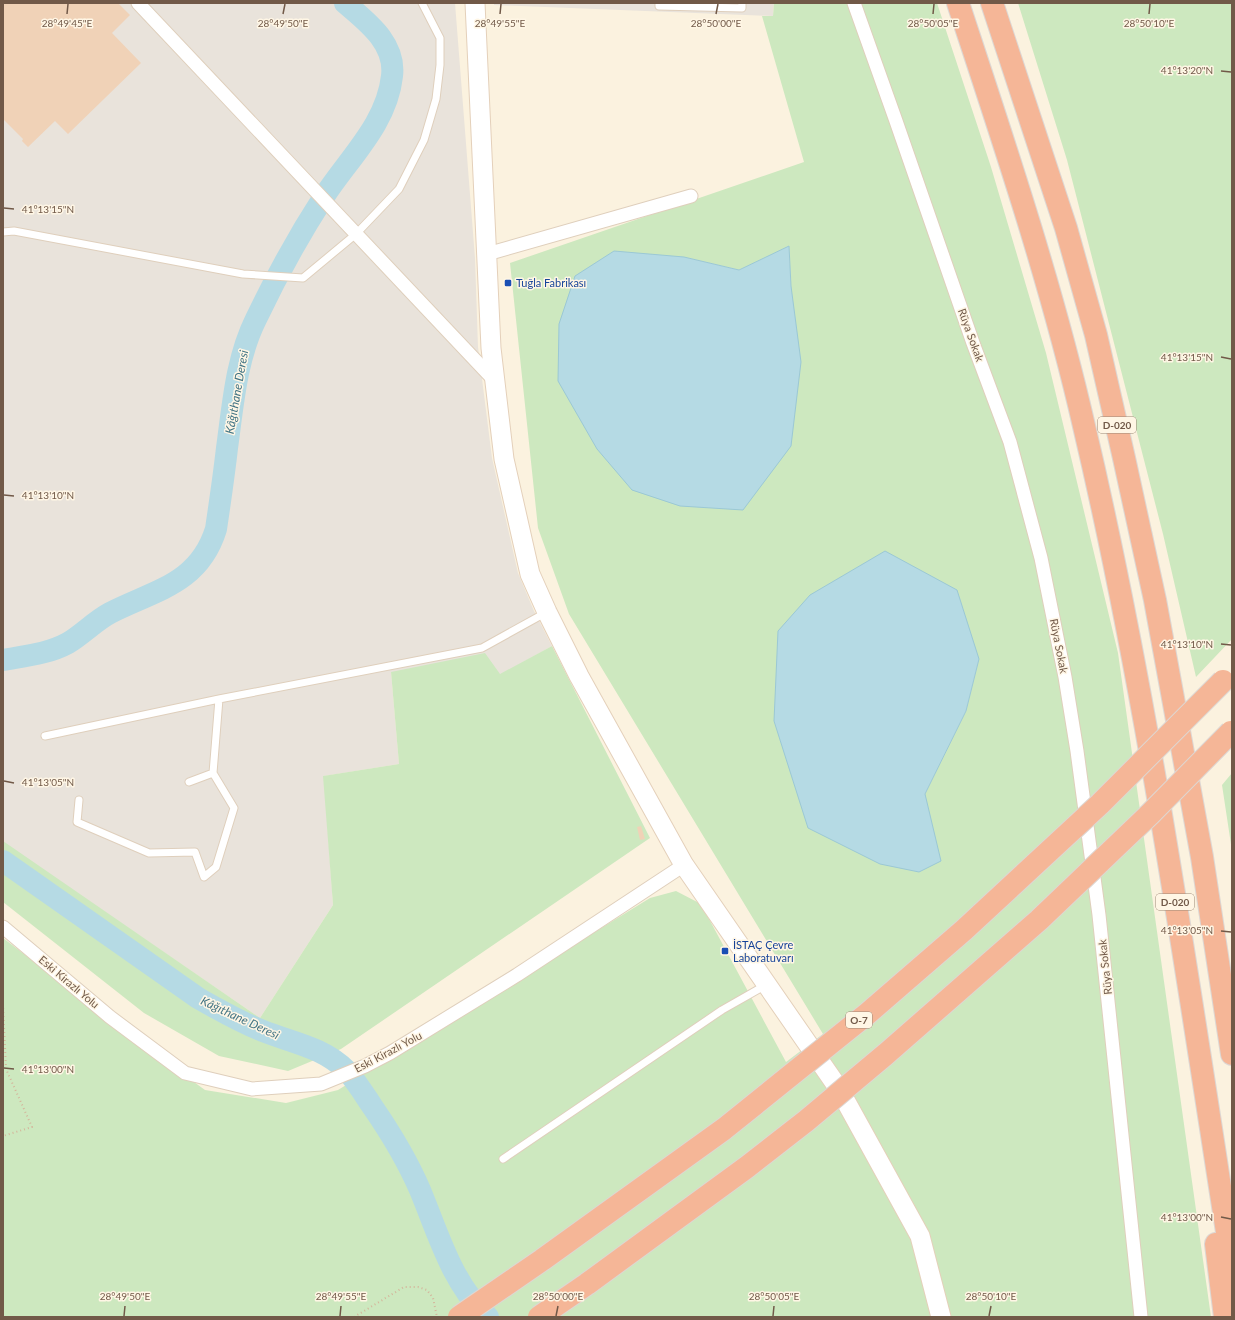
<svg xmlns="http://www.w3.org/2000/svg" width="1235" height="1320" font-family="Lato,sans-serif">
<rect width="100%" height="100%" fill="#fbf2df"/>
<path fill="#e9e3db" d="M3,3H455L475,258L478,347L492,458L518,573L534,611L552,646L500,675L391,672L399,764L324,776L333,905L260,1018L3,842Z
M494,3H774L773,16L494,5Z"/>
<path fill="#cde8bf" fill-rule="evenodd" d="M774,3H937L991,167L1046,353L1118,653L1211,1317H3V938L151,1051L205,1090L286,1103L338,1090L650,898L676,891L701,904L786,1062L823,1034L569,614L538,528L510,263L804,162L762,16H773ZM789,247L791,286L684,257L739,270ZM979,659L966,711L925,794Z
M1018,3H1232V639L1196,677L1163,534L1067,160Z
M552,646L650,838L341,1049L288,1071L219,1056L144,1013L3,902V841L260,1018L333,905L323,776L399,764L391,672L485,653L500,674Z
M1232,773V851L1222,785Z"/>
<path fill="#b5dae4" stroke="#9bc8d5" d="M789,246L791,286L801,362L791,446L743,510L680,506L632,490L597,449L558,381L559,324L575,276L614,251L684,257L739,270Z
M885,551L957,590L979,659L966,711L925,794L941,861L919,872L880,864L808,828L774,721L778,631L810,595Z"/>
<g fill="none" stroke-linecap="round" stroke-linejoin="round">
<path stroke="#b5dae4" stroke-width="22" d="M3,660C25,656 48,654 68,643C83,634 95,621 110,613C155,590 199,584 216,529C220,502 224,475 227,448C233,405 236,359 256,319C276,277 299,235 325,195C350,157 387,123 392,76C396,43 367,22 345,3
M3,861L198,998C219,1010 240,1022 263,1031C293,1043 323,1047 347,1071C356,1081 364,1094 372,1106C390,1132 407,1160 420,1190C438,1233 452,1284 488,1317"/>
</g>
<path fill="#f0d2b7" d="M3,3H118L130,15L112,33L141,63L68,134L55,121L28,147L22,141L23,139L3,119Z
M641,826L645,839L640,840L637,827Z"/>
<g fill="none" stroke-linecap="round" stroke-linejoin="round">
<g stroke="#dfcfbc" stroke-width="9">
<path id="lane" d="M659,3V6L742,8V3
M3,232L14,231L243,274L303,278L356,234L399,189L424,140L436,99L440,65V38L422,3
M45,736L219,699L482,648L547,612
M189,782L213,773
M79,800L77,822L149,853L195,852L204,877L216,867L234,808L213,773L219,699
M503,1159L722,1010L766,985"/>
</g>
<g stroke="#dfcfbc" stroke-width="15">
<path id="street" d="M138,3L495,381
M854,3L896,121L973,343L1010,442L1041,558L1065,677L1077,751L1099,915L1141,1317
M487,254L691,196
M3,927L110,1017L185,1073L252,1089L321,1084L365,1066L390,1053L517,975L684,865"/>
</g>
<g stroke="#e4d0ba" stroke-width="21">
<path id="secondary" d="M475,3L491,348L504,459L530,574L547,612L579,676L684,865L839,1089L920,1236L941,1317"/>
</g>
<g stroke="#ddd7d3" stroke-width="24">
<path id="highway" d="M958,3C1004,143 1051,282 1084,426C1149,702 1188,984 1232,1264
M992,3L1066,228L1096,335L1124,458L1155,600L1173,698L1202,857L1232,1054
M1216,1244L1225,1317"/>
</g>
<path stroke="#d4b59b" stroke-width="2" stroke-dasharray="1 3" stroke-linecap="butt" d="M3,1004L6,1069L32,1127L3,1136
M354,1317L404,1287H418L427,1290L433,1298L437,1317"/>
<use href="#lane" stroke="#fff" stroke-width="7"/>
<use href="#street" stroke="#fff" stroke-width="13"/>
<use href="#secondary" stroke="#fff" stroke-width="19"/>
<use href="#highway" stroke="#f5b697" stroke-width="22"/>
<g stroke="#ddd7d3" stroke-width="24" stroke-linecap="butt">
<path id="highway-bridge" d="M459,1317L542,1260L724,1129L867,1014L964,930L1100,804L1223,681
M539,1317L587,1284L747,1167L806,1121L886,1054L1039,920L1150,814L1231,732"/>
</g>
<use href="#highway-bridge" stroke="#f5b697" stroke-width="22"/>
</g>
<path fill="none" stroke="#715948" stroke-width="1.5" d="M67,14L68,4M283,14L285,4M500,14L501,4M716,14L718,4M933,14L934,4M1149,14L1150,4M1221,71L1231,72M4,208L14,209M1221,357L1231,359M4,495L14,496M1221,644L1231,645M4,781L14,783M1221,931L1231,932M4,1068L14,1069M1221,1217L1231,1219M124,1316L125,1306M340,1316L341,1306M556,1316L558,1306M773,1316L774,1306M989,1316L991,1306"/>
<g fill="#1a4fb4" stroke="#fff6e5" stroke-width="1.5">
<rect x="504" y="279" width="8" height="8" rx="2"/>
<rect x="721" y="947" width="8" height="8" rx="2"/>
</g>
<g text-anchor="middle" stroke-width="3" stroke-linejoin="round" paint-order="stroke">
<g fill="#fff6e5" stroke="#9c8877" stroke-width="1">
<rect x="1098" y="417" width="38" height="16" rx="3"/>
<rect x="1156" y="894" width="38" height="16" rx="3"/>
<rect x="846" y="1012" width="26" height="16" rx="3"/>
</g>
<g font-size="10" font-weight="bold" fill="#715948">
<text x="1117" y="429">D-020</text>
<text x="1175" y="906">D-020</text>
<text x="859" y="1024">O-7</text>
</g>
<g font-size="11" fill="#164399" stroke="#fff6e5" text-anchor="start">
<text x="516" y="287">Tuğla Fabrikası</text>
<text x="733" y="949">İSTAÇ Çevre<tspan x="733" dy="13">Laboratuvarı</tspan></text>
</g>
<g font-size="11" fill="#715948" stroke="#fff6e5">
<text transform="translate(971 335) rotate(70)" y="4">Rüya Sokak</text>
<text transform="translate(1059 646) rotate(79)" y="4">Rüya Sokak</text>
<text transform="translate(1105 967) rotate(-96)" y="4">Rüya Sokak</text>
<text transform="translate(69 982) rotate(40)" y="4">Eski Kirazlı Yolu</text>
<text transform="translate(388 1052) rotate(-28)" y="4">Eski Kirazlı Yolu</text>
</g>
<g font-size="12" font-style="italic" fill="#427484" stroke="#fff6e5">
<text transform="translate(237 392) rotate(-80)" y="4">Kâğıthane Deresi</text>
<text transform="translate(240 1018) rotate(25)" y="4">Kâğıthane Deresi</text>
</g>
</g>
<g font-size="10" text-anchor="middle" fill="#715948" stroke="#fff6e5" stroke-width="3" stroke-linejoin="round" paint-order="stroke">
<text x="67" y="27">28°49'45"E</text>
<text x="283" y="27">28°49'50"E</text>
<text x="500" y="27">28°49'55"E</text>
<text x="716" y="27">28°50'00"E</text>
<text x="933" y="27">28°50'05"E</text>
<text x="1149" y="27">28°50'10"E</text>
<text x="1187" y="74">41°13'20"N</text>
<text x="48" y="213">41°13'15"N</text>
<text x="1187" y="361">41°13'15"N</text>
<text x="48" y="499">41°13'10"N</text>
<text x="1187" y="648">41°13'10"N</text>
<text x="48" y="786">41°13'05"N</text>
<text x="1187" y="934">41°13'05"N</text>
<text x="48" y="1073">41°13'00"N</text>
<text x="1187" y="1221">41°13'00"N</text>
<text x="125" y="1300">28°49'50"E</text>
<text x="341" y="1300">28°49'55"E</text>
<text x="558" y="1300">28°50'00"E</text>
<text x="774" y="1300">28°50'05"E</text>
<text x="991" y="1300">28°50'10"E</text>
</g>
<rect width="1235" height="1320" fill="none" stroke="#715948" stroke-width="8"/>
</svg>
